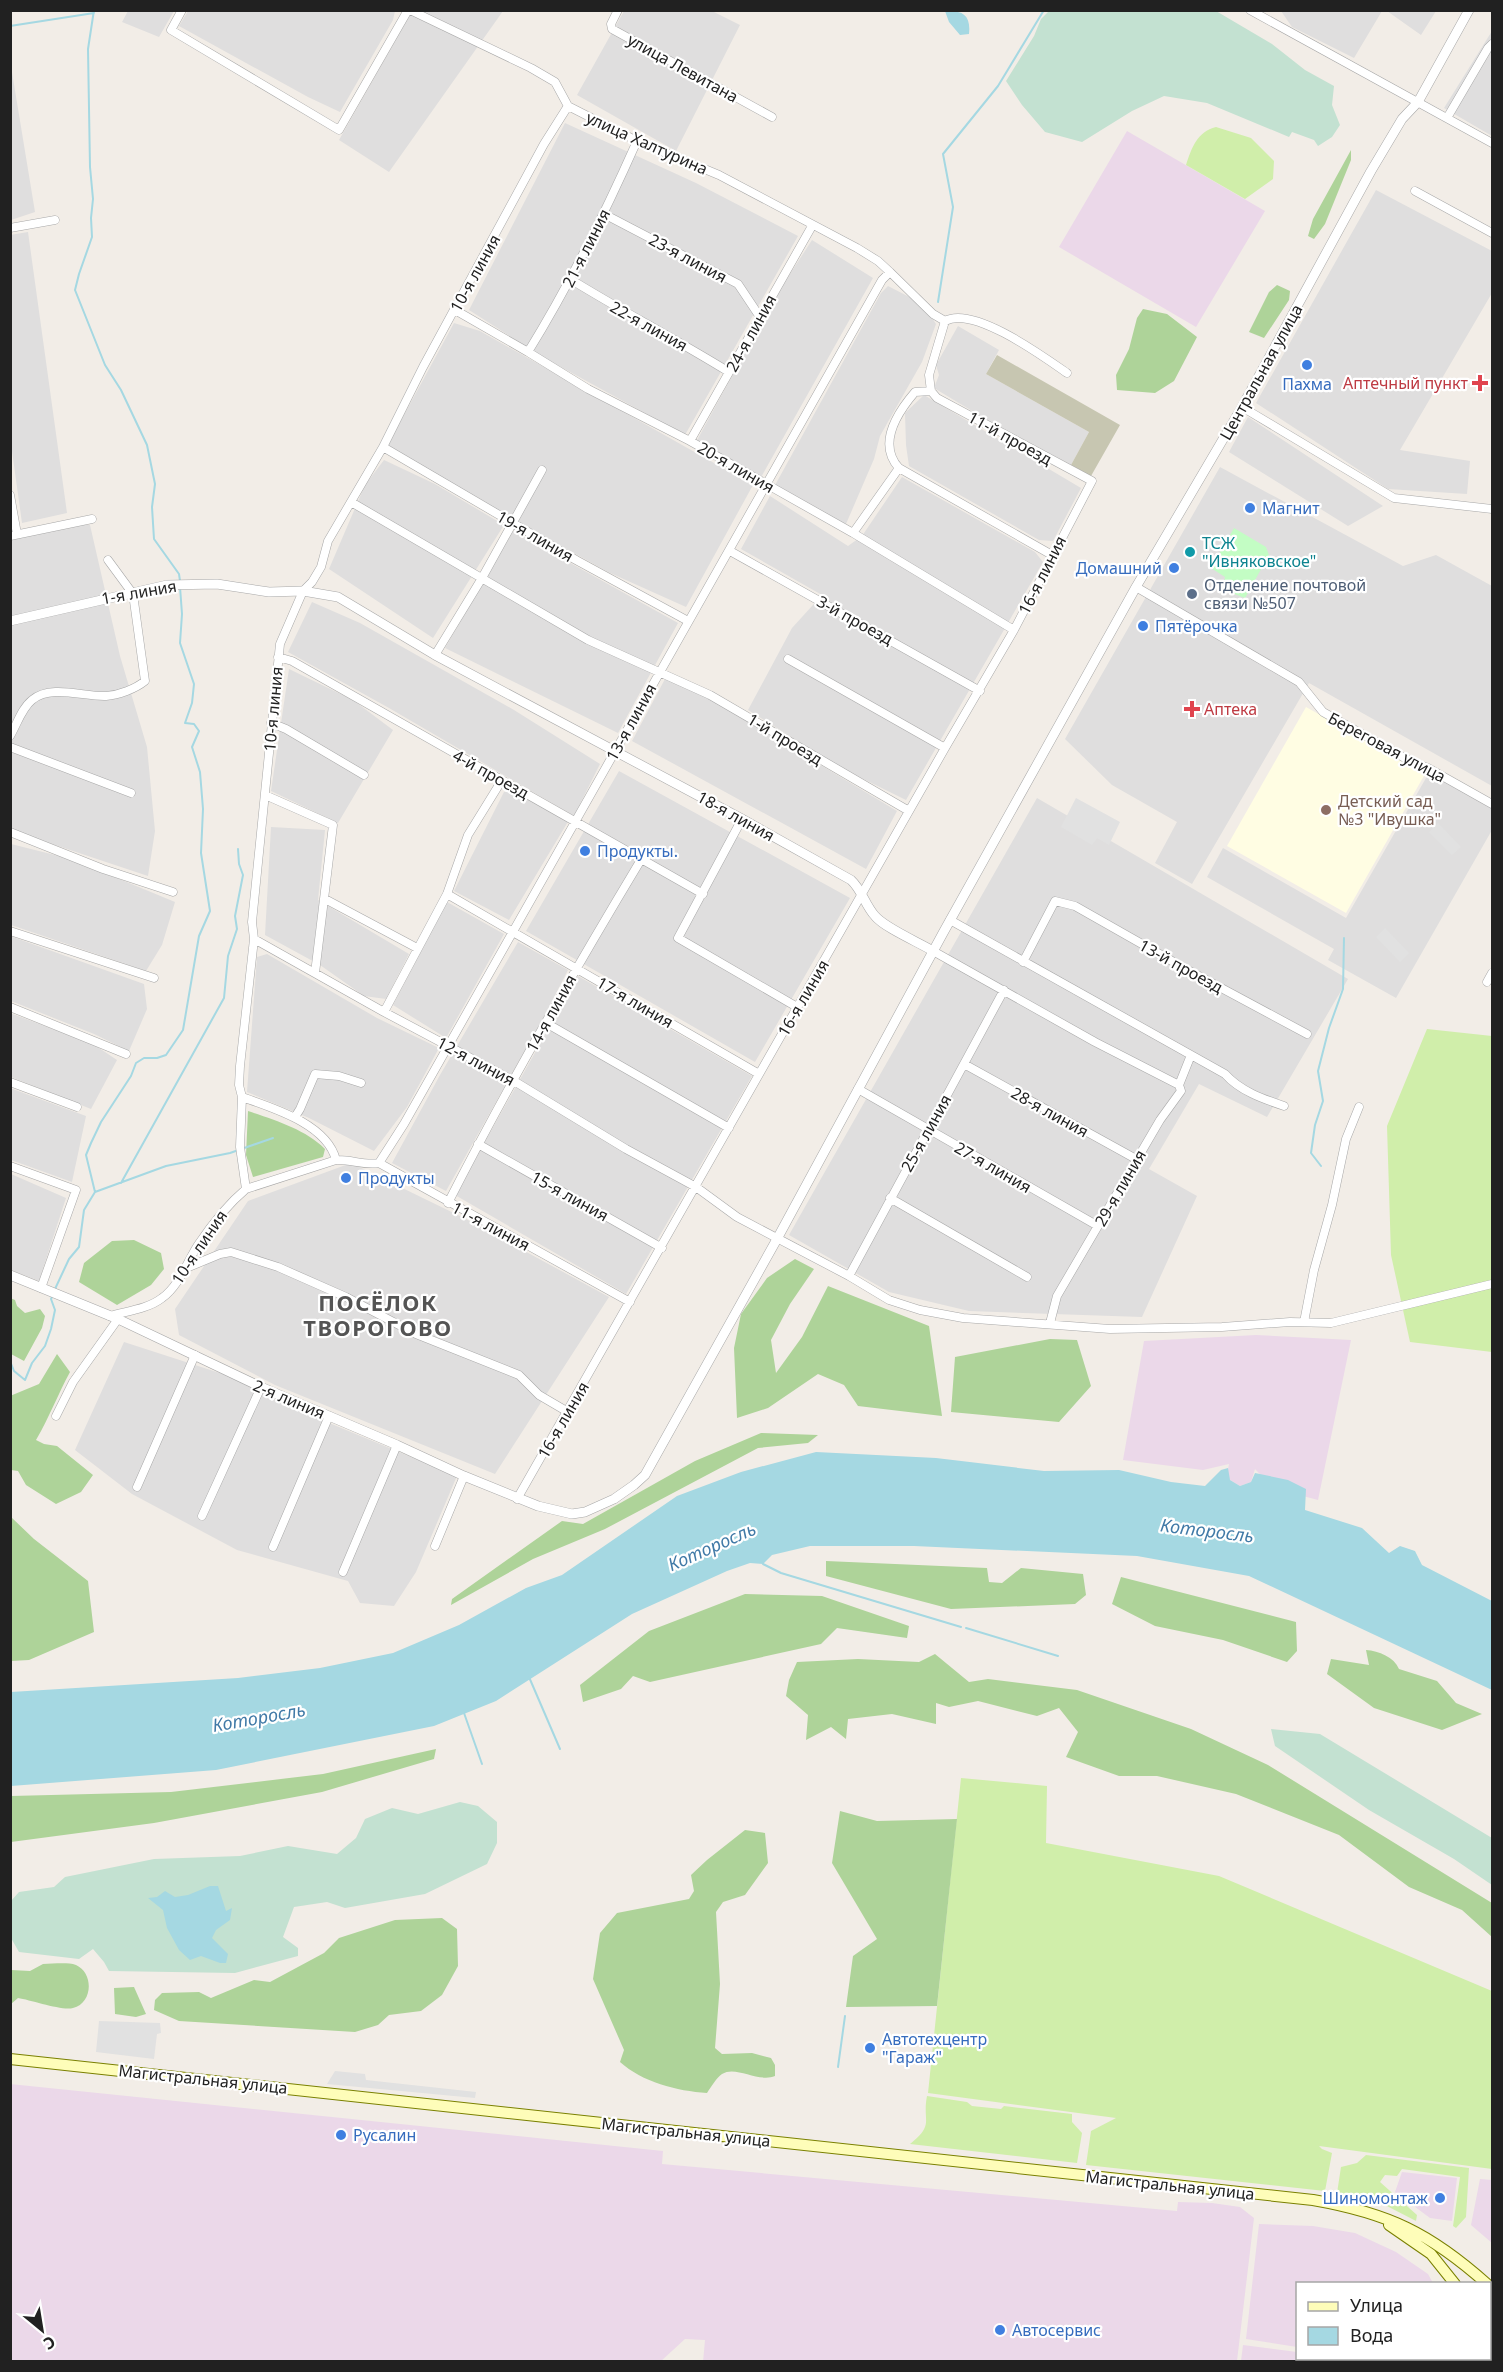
<svg xmlns="http://www.w3.org/2000/svg" width="1503" height="2372" font-family="'Noto Sans',sans-serif">
<rect width="100%" height="100%" fill="#f2ede7"/>
<path fill="#dfdede" d="M128,11V10L174,11L159,37L122,22Z
M188,11V10L395,11L393,20L340,112L308,97L179,26Z
M412,11H503L389,172L339,140Z
M624,11H712L740,25L676,151L577,95Z
M1281,11H1382L1354,58L1292,27Z
M1387,11H1436L1421,35Z
M1492,31V136L1444,108Z
M10,60L35,212L11,220H10Z
M565,123L696,183L798,236L685,435L539,355L469,310Z
M1376,190L1492,251V293L1400,450L1470,461L1467,494L1388,489L1256,403Z
M28,232L67,513L22,523L11,444L10,235Z
M812,240L873,278L760,479L696,442L777,294Z
M888,286L923,304L936,324L922,362L880,436L874,459L846,524L774,487L881,293Z
M454,323L480,331L753,485L686,607L608,572L386,448Z
M958,326L999,350L986,374L1089,432L1071,465L987,420L934,388L939,375L936,365Z
M924,395L1081,488L1053,541L1039,540L909,466L906,445L905,413Z
M1248,417L1383,506L1348,526L1229,452Z
M384,460L435,484L504,525L433,638L329,569L365,485Z
M1220,467L1403,566L1436,555L1492,586V786L1309,683L1192,884L1155,863L1177,822L1112,785L1065,739Z
M902,477L1035,552L1043,562L906,800L843,769L748,710L792,628L822,595L741,549L770,496L848,546L862,536Z
M78,524L90,525L120,656L147,747L155,831L148,876L52,844L11,828L10,538Z
M513,531L678,623L618,733L445,648Z
M312,602L360,623L514,710L600,764L574,816L389,708L288,652Z
M289,669L353,700L393,730L338,823L271,791Z
M665,679L714,699L766,732L897,811L866,869L632,741Z
M619,771L850,898L755,1062L526,931Z
M1430,771L1492,806V830L1396,998L1328,960L1334,949L1207,877L1223,848L1346,918Z
M513,791L569,820L509,920L454,891L504,792Z
M1037,798L1348,979L1267,1117L1199,1084L1149,1169L1197,1196L1142,1317L969,1311L889,1292L789,1235Z
M271,827L325,830L318,900L409,954L386,999L364,996L320,965L265,935Z
M11,844L71,859L175,902L162,945L146,971L11,925Z
M447,902L504,934L446,1038L393,1005Z
M10,936L144,984L147,1009L129,1051L94,1034L11,1001Z
M518,942L568,970L547,1011L446,1191L392,1163L440,1075Z
M267,954L377,1018L439,1048L407,1107L374,1151L309,1118L247,1092L257,957Z
M578,976L752,1076L626,1294L455,1195Z
M10,1013L93,1044L117,1060L91,1109L11,1077Z
M10,1088L86,1116L72,1182L11,1160Z
M351,1163L466,1219L609,1297L495,1474L275,1385L179,1335L175,1309L248,1201Z
M11,1174L66,1198L39,1281L11,1270Z
M124,1342L229,1376L286,1405L457,1476L416,1572L394,1606L360,1603L348,1581L237,1550L132,1494L75,1450Z"/>
<path fill="#ebd8e9" d="M1127,131L1265,211L1196,327L1059,247Z
M1256,1335L1351,1340L1318,1500L1273,1488L1255,1469L1251,1482L1240,1486L1230,1480L1227,1474L1229,1464L1203,1470L1123,1460L1144,1341Z
M10,2084L663,2151L662,2164L1177,2211L1178,2202L1212,2203L1240,2207L1254,2218L1237,2361L703,2362L705,2340L685,2339L660,2362L11,2361Z
M1402,2172L1457,2178L1452,2221L1430,2218L1395,2192Z
M1480,2179L1492,2180V2243L1471,2225Z
M1259,2224L1313,2226L1355,2233L1396,2252L1428,2274L1433,2283L1298,2284L1297,2347L1246,2339Z
M1243,2345L1297,2352L1298,2358H1343L1365,2361H1241Z"/>
<path fill="#fffde3" d="M1306,707L1425,774L1346,913L1227,846Z"/>
<path fill="#c7c6b1" d="M997,355L1120,425L1091,476L1071,465L1089,432L986,374Z"/>
<path fill="#d0eeaa" d="M1216,127L1251,138L1274,161L1273,179L1245,199L1186,165C1192,147 1197,132 1216,127Z
M1427,1029L1492,1036V1352L1410,1342L1391,1255L1387,1126Z
M961,1778L1047,1786L1046,1843L1219,1876L1492,1991V2169L1319,2146L1322,2149L1332,2153L1325,2191L1086,2165L1091,2131L1116,2118L928,2093Z
M927,2096L967,2102L972,2106L1001,2109L1004,2106L1072,2114V2122L1082,2133L1077,2163L910,2144C935,2124 922,2122 927,2096Z
M1366,2155L1469,2168L1466,2217L1456,2228L1453,2226L1460,2177L1402,2169L1397,2176L1385,2175L1380,2182L1417,2215L1416,2221L1385,2205L1337,2193L1341,2167L1357,2163Z"/>
<path fill="#aed399" d="M1351,150V160L1325,224L1314,239L1308,236L1313,219Z
M1277,285L1290,291L1289,300L1264,338L1249,332L1269,292Z
M1143,309L1167,314L1197,337L1174,381L1155,393L1117,390L1116,375L1129,349L1137,318Z
M248,1111C274,1120 305,1129 325,1149L323,1157L253,1177L246,1155Z
M134,1240L161,1253L164,1269L151,1285L117,1305L79,1282L84,1263L112,1241Z
M795,1259L814,1269L790,1304L771,1340L776,1373L802,1337L828,1286L929,1326L942,1416L858,1406L844,1385L818,1374L768,1408L737,1418L734,1348L741,1314L767,1278Z
M10,1298L15,1300L17,1306L25,1313L40,1309L45,1316L42,1328L24,1361L11,1354Z
M1050,1339L1077,1340L1091,1386L1059,1422L951,1412L955,1357Z
M57,1354L70,1372C58,1394 49,1418 36,1440L44,1444L57,1446L93,1475L81,1492L56,1504L26,1485L18,1471L11,1470L10,1396L39,1384Z
M761,1433L818,1435L808,1443L758,1448L605,1529L533,1559L451,1605L452,1599L562,1521L583,1524L695,1461Z
M11,1517L34,1539L88,1581L94,1632L29,1660L11,1661Z
M826,1561L987,1568L989,1582L1002,1583L1021,1568L1083,1574L1086,1595L1075,1604L951,1609L826,1576Z
M1121,1577L1296,1622L1297,1651L1287,1662L1223,1640L1155,1626L1112,1604Z
M745,1594L822,1596L909,1626L907,1638L837,1628L821,1644L650,1682L633,1676L621,1689L583,1702L580,1685L649,1631Z
M1366,1650C1379,1651 1394,1657 1399,1669L1437,1681L1456,1703L1482,1714L1442,1730L1374,1708L1327,1674L1331,1659L1369,1665Z
M935,1654L969,1682L988,1679L1077,1690L1191,1729L1268,1765L1492,1903V1937L1462,1910L1409,1887L1339,1835L1236,1794L1157,1776H1119L1066,1757L1078,1732L1059,1708L1037,1716L978,1701L949,1707L936,1703V1724L892,1714L848,1719L846,1739L831,1727L806,1740L808,1715L786,1696L789,1680L797,1662L858,1659L919,1662Z
M436,1749L434,1759L322,1792L154,1823L11,1842V1796L171,1792L323,1774Z
M840,1811L877,1821L957,1819L937,2006L846,2007L853,1956L877,1939L832,1863Z
M745,1830L765,1833L768,1863L745,1895L723,1902L716,1912L720,1984L715,2048L722,2054L752,2053L771,2058L775,2065V2076C758,2083 736,2065 722,2074C717,2077 711,2087 707,2093C677,2091 642,2082 620,2062L624,2050L593,1979L600,1933L617,1913L689,1899L694,1891L691,1875L707,1860Z
M442,1918L457,1929L458,1966L442,1995L421,2011L389,2015L378,2025L355,2032L179,2021L154,2010L155,2000L162,1993L199,1992L211,1998L254,1980L270,1982L324,1953L339,1938L395,1920Z
M43,1964C53,1964 67,1962 76,1965C94,1973 93,2003 73,2008C62,2011 31,2000 18,1998L11,2004V1970L30,1971Z
M134,1987L146,2014L136,2017L115,2014L114,1988Z"/>
<path fill="#c3e1d1" d="M1049,11H1216L1272,44L1305,70L1334,86L1332,105L1340,125L1332,137L1318,146L1314,140L1292,132L1289,137L1207,103L1164,96L1132,111L1082,142L1045,132L1022,105L1006,81L1034,36L1041,19Z
M1271,1729L1320,1734L1492,1838V1885L1454,1859L1369,1810L1275,1746Z
M460,1802L478,1806L497,1822V1843L487,1864L425,1894L345,1908L327,1902L294,1907L283,1937L298,1948V1956L235,1973L109,1971L104,1962L93,1949L79,1959L19,1952L11,1938V1901L19,1892L54,1887L65,1877L154,1859L240,1856L288,1846L337,1854L356,1838L365,1819L392,1808L418,1814Z"/>
<path fill="#c3fdc4" d="M1234,528L1266,547L1269,555L1245,598L1232,593L1224,582L1225,577L1211,568Z"/>
<path fill="#e1e1e1" d="M1076,798L1120,822L1109,845L1097,838L1092,845L1061,827Z
M1438,823L1461,847L1452,855L1429,832Z
M1385,928L1409,953L1400,962L1376,937Z
M99,2021L160,2023L161,2033L157,2034L154,2059L96,2052Z
M335,2071L365,2074L366,2080L476,2092L475,2098L327,2084Z"/>
<path fill="#a5d8e2" d="M945,11C963,10 971,15 969,34L960,35L949,22Z
M816,1452L936,1458L1044,1471L1119,1470L1171,1482L1205,1486L1221,1470L1228,1468L1230,1480L1240,1486L1251,1482L1255,1473L1288,1480L1306,1489L1305,1510L1362,1528L1389,1553L1400,1546L1415,1551L1422,1565L1492,1601V1690L1249,1576L1137,1556L914,1546H810L772,1555L763,1564L750,1563L727,1571L632,1614L496,1701L434,1726L216,1770L11,1786V1692L238,1678L320,1668L393,1653L459,1625L526,1588L562,1575L677,1496L741,1472Z
M210,1886H218L226,1911L232,1908L230,1920L216,1930L212,1938L228,1954L226,1963H220L201,1956L190,1960L179,1950L167,1928L163,1910L148,1898L157,1897L165,1891L175,1897L188,1895Z"/>
<g fill="none" stroke-linecap="round" stroke-linejoin="round">
<path stroke="#a5d8e2" stroke-width="2" d="M94,10L88,49L90,167L93,199L91,218L92,237L79,274L75,290L105,365L121,390L147,445L155,484L152,507L154,539L179,574L180,581
M10,26L94,13
M938,302L953,207L943,154L998,86L1044,10
M1321,1166L1311,1153L1315,1125L1323,1101L1318,1071L1329,1028L1343,989L1344,938
M121,1183L224,998L228,956L237,929L235,916L243,875L239,864L238,849
M95,1192L166,1166L230,1153L273,1138
M55,1289L69,1259L79,1247L84,1210L95,1192L86,1155L91,1143L101,1122L131,1076L136,1063L144,1058H157L166,1055L183,1030L199,936L210,911L201,853L203,809L200,772L192,747L199,731L194,724L185,723L192,703L194,684L180,643L182,614L180,587
M10,1361L14,1371L25,1380L32,1363L45,1346L51,1329L55,1310L51,1299L53,1295
M763,1564L781,1573L961,1627
M966,1628L1058,1656
M529,1677L560,1749
M464,1713L482,1764
M838,2067L845,2016"/>
<g stroke="#a8a8a8" stroke-width="9">
<path id="minor" d="M182,10L171,30L339,130L408,10
M410,10L531,68L555,82L568,106L637,141L719,175L857,248L878,261L890,272
M618,10L611,24L612,29L772,117
M1250,10L1492,143
M1447,118L1488,48L1492,44
M1415,191L1492,233
M604,214L738,284L760,317
M10,228L55,220
M570,279C622,311 677,340 729,372
M455,310L528,352L588,389L690,441L853,533L1014,630
M528,352C570,284 605,213 637,141
M1242,407L1394,498L1492,509
M690,441L812,226
M383,447L576,560L688,621
M899,468L1052,555
M10,495L17,534
M351,502L588,640L710,695L909,811
M853,533L899,468C877,444 897,413 915,392L931,391L929,375L945,321
M10,536L92,519
M730,551L980,691
M1136,587L1299,682L1323,712L1410,761L1428,768L1492,804
M435,655L482,578L542,470
M278,657L292,661L703,894
M788,659L945,748
M271,723L286,729L364,775
M10,736C17,724 22,708 32,700C51,684 84,697 106,696C119,695 135,689 145,681L133,594L108,560
M10,747L131,793
M265,795L333,825L315,973
M742,819L678,938L797,1007
M10,832L103,869L173,892
M447,894L759,1074
M325,899L417,948
M950,920L1225,1074C1240,1091 1263,1099 1284,1106
M10,931L154,978
M254,939L384,1012L514,1081L626,1149L696,1187L737,1217L849,1276L889,1300L920,1310L963,1318L1110,1329L1222,1327L1290,1322L1331,1323L1492,1284
M933,951L1095,1042L1179,1085
M1023,962L1055,901L1075,906L1186,969L1307,1034
M1487,982L1492,973
M10,1007L126,1054
M384,1012L447,894L468,835L502,780
M546,1023L729,1128
M964,1064L1136,1159
M10,1082L77,1107
M858,1089L1098,1226
M242,1097C273,1108 327,1124 336,1160
M295,1117L300,1109L315,1074L339,1076L361,1083
M478,1144L662,1248
M379,1163L404,1124L882,280L890,272L933,314L945,321C973,305 1044,357 1067,373
M10,1166L76,1190L41,1288
M246,1189L336,1160C351,1159 364,1166 379,1163L630,1302
M890,1198L1027,1277
M448,1203C508,1085 574,971 642,858
M184,1269L220,1254L231,1252L278,1267L346,1297L416,1334L519,1375L539,1395L568,1412
M849,1276L1004,990
M110,1316C127,1311 148,1309 162,1298C179,1286 187,1262 198,1245C212,1224 227,1205 246,1189L240,1147L242,1097L239,1085L240,1066L254,939L252,922L280,644L303,591L312,582L321,567L328,541L383,447L423,367L544,144L568,106
M1304,1322L1314,1270L1332,1205L1346,1139L1359,1107
M1050,1323L1057,1296L1160,1120L1181,1091L1179,1085L1191,1055
M56,1416L73,1382L118,1319
M137,1487L195,1355
M517,1499L945,748L1014,630L1092,481L937,398L931,391
M202,1516L261,1387
M435,1546L464,1476
M273,1547L329,1416
M343,1572L397,1445"/>
</g>
<g stroke="#a8a8a8" stroke-width="10">
<path id="tertiary" d="M10,621L167,585L217,584L269,592L303,591L338,597L435,655L742,819L851,880C862,890 865,905 875,916C885,928 918,942 933,951
M10,1275L118,1319L261,1387L397,1445L464,1476L538,1506L572,1514L585,1512L614,1499L634,1485L645,1475L777,1239L943,933L1136,587L1242,407L1371,171L1402,119L1418,102L1469,10"/>
</g>
<g stroke="#7a8000" stroke-width="12">
<path id="secondary" d="M10,2059L1313,2200C1388,2213 1430,2233 1487,2284
M1389,2225L1431,2254L1455,2284
M1490,2329L1492,2332"/>
</g>
<use href="#minor" stroke="#fff" stroke-width="8"/>
<use href="#tertiary" stroke="#fff" stroke-width="9"/>
<use href="#secondary" stroke="#fefdb9" stroke-width="10"/>
</g>
<g fill="#3f7fe0" stroke="#fff" stroke-width="2">
<circle cx="1307" cy="365" r="6"/>
<circle cx="1250" cy="508" r="6"/>
<circle cx="1174" cy="568" r="6"/>
<circle cx="1143" cy="626" r="6"/>
<circle cx="585" cy="851" r="6"/>
<circle cx="346" cy="1178" r="6"/>
<circle cx="870" cy="2048" r="6"/>
<circle cx="341" cy="2135" r="6"/>
<circle cx="1440" cy="2198" r="6"/>
<circle cx="1000" cy="2330" r="6"/>
</g>
<g fill="#e0444e" stroke="#fff" stroke-width="2">
<path d="M1477 374h6v6h6v6h-6v6h-6v-6h-6v-6h6z"/>
<path d="M1189 700h6v6h6v6h-6v6h-6v-6h-6v-6h6z"/>
</g>
<circle fill="#0f9aa8" stroke="#fff" stroke-width="2" cx="1190" cy="552" r="6"/>
<circle fill="#5c6f8a" stroke="#fff" stroke-width="2" cx="1192" cy="594" r="6"/>
<circle fill="#8d6e63" stroke="#fff" stroke-width="2" cx="1326" cy="810" r="6"/>
<g text-anchor="middle" stroke-width="4.5" stroke-linejoin="round" paint-order="stroke">
<g font-size="16" fill="#212121" stroke="#fff">
<text transform="translate(683 68) rotate(29)" y="6">улица Левитана</text>
<text transform="translate(647 143) rotate(24)" y="6">улица Халтурина</text>
<text transform="translate(586 248) rotate(-63)" y="6">21-я линия</text>
<text transform="translate(688 258) rotate(28)" y="6">23-я линия</text>
<text transform="translate(475 273) rotate(-61)" y="6">10-я линия</text>
<text transform="translate(649 326) rotate(29)" y="6">22-я линия</text>
<text transform="translate(751 333) rotate(-61)" y="6">24-я линия</text>
<text transform="translate(1261 372) rotate(-61)" y="6">Центральная улица</text>
<text transform="translate(1010 438) rotate(29)" y="6">11-й проезд</text>
<text transform="translate(736 467) rotate(30)" y="6">20-я линия</text>
<text transform="translate(535 536) rotate(30)" y="6">19-я линия</text>
<text transform="translate(1042 575) rotate(-63)" y="6">16-я линия</text>
<text transform="translate(139 592) rotate(-10)" y="6">1-я линия</text>
<text transform="translate(855 620) rotate(29)" y="6">3-й проезд</text>
<text transform="translate(273 709) rotate(-85)" y="6">10-я линия</text>
<text transform="translate(631 722) rotate(-61)" y="6">13-я линия</text>
<text transform="translate(785 739) rotate(31)" y="6">1-й проезд</text>
<text transform="translate(1387 747) rotate(28)" y="6">Береговая улица</text>
<text transform="translate(491 774) rotate(29)" y="6">4-й проезд</text>
<text transform="translate(736 816) rotate(29)" y="6">18-я линия</text>
<text transform="translate(1181 966) rotate(29)" y="6">13-й проезд</text>
<text transform="translate(803 998) rotate(-60)" y="6">16-я линия</text>
<text transform="translate(635 1002) rotate(30)" y="6">17-я линия</text>
<text transform="translate(551 1013) rotate(-61)" y="6">14-я линия</text>
<text transform="translate(476 1061) rotate(28)" y="6">12-я линия</text>
<text transform="translate(1050 1112) rotate(29)" y="6">28-я линия</text>
<text transform="translate(926 1133) rotate(-61)" y="6">25-я линия</text>
<text transform="translate(993 1167) rotate(30)" y="6">27-я линия</text>
<text transform="translate(1120 1188) rotate(-60)" y="6">29-я линия</text>
<text transform="translate(570 1196) rotate(29)" y="6">15-я линия</text>
<text transform="translate(491 1226) rotate(28)" y="6">11-я линия</text>
<text transform="translate(199 1247) rotate(-56)" y="6">10-я линия</text>
<text transform="translate(289 1399) rotate(23)" y="6">2-я линия</text>
<text transform="translate(563 1420) rotate(-60)" y="6">16-я линия</text>
<text transform="translate(203 2079) rotate(6)" y="6">Магистральная улица</text>
<text transform="translate(686 2132) rotate(6)" y="6">Магистральная улица</text>
<text transform="translate(1170 2185) rotate(6)" y="6">Магистральная улица</text>
</g>
<g font-size="16" fill="#be3a42" stroke="#fff" text-anchor="end">
<text x="1468" y="389">Аптечный пункт</text>
<text x="1204" y="715" text-anchor="start">Аптека</text>
</g>
<g font-size="16" fill="#366cbe" stroke="#fff" text-anchor="start">
<text x="1307" y="390" text-anchor="middle">Пахма</text>
<text x="1262" y="514">Магнит</text>
<text x="1162" y="574" text-anchor="end">Домашний</text>
<text x="1155" y="632">Пятёрочка</text>
<text x="597" y="857">Продукты.</text>
<text x="358" y="1184">Продукты</text>
<text x="882" y="2045">Автотехцентр<tspan x="882" dy="18">"Гараж"</tspan></text>
<text x="353" y="2141">Русалин</text>
<text x="1428" y="2204" text-anchor="end">Шиномонтаж</text>
<text x="1012" y="2336">Автосервис</text>
</g>
<g font-size="16" fill="#0d838f" stroke="#fff" text-anchor="start">
<text x="1202" y="549">ТСЖ<tspan x="1202" dy="18">"Ивняковское"</tspan></text>
</g>
<g font-size="16" fill="#4e5e75" stroke="#fff" text-anchor="start">
<text x="1204" y="591">Отделение почтовой<tspan x="1204" dy="18">связи №507</tspan></text>
</g>
<g font-size="16" fill="#785e54" stroke="#fff" text-anchor="start">
<text x="1338" y="807">Детский сад<tspan x="1338" dy="18">№3 "Ивушка"</tspan></text>
</g>
<g font-size="18" font-style="italic" fill="#417aa7" stroke="#fff">
<text transform="translate(1207 1531) rotate(7)" y="6">Которосль</text>
<text transform="translate(712 1547) rotate(-24)" y="6">Которосль</text>
<text transform="translate(259 1718) rotate(-10)" y="6">Которосль</text>
</g>
<g font-size="22" font-weight="bold" letter-spacing="1.5" fill="#545454" stroke="#fff">
<text x="378" y="1311">ПОСЁЛОК<tspan x="378" dy="25">ТВОРОГОВО</tspan></text>
</g>
</g>
<rect width="1503" height="2372" fill="none" stroke="#212121" stroke-width="24"/>
<rect x="1296" y="2282" width="195" height="78" fill="#ffffff" stroke="#a6a6a6" stroke-width="1.5"/>
<rect x="1308" y="2302" width="30" height="9" fill="#fefdb9" stroke="#a6a6a6" stroke-width="1.5"/>
<text x="1350" y="2312" font-size="18" fill="#212121">Улица</text>
<rect x="1308" y="2327" width="30" height="18" fill="#a5d8e2" stroke="#a6a6a6" stroke-width="1.5"/>
<text x="1350" y="2342" font-size="18" fill="#212121">Вода</text>
<g transform="translate(42 2330) rotate(150)" stroke="#ffffff" stroke-width="4.5" paint-order="stroke">
<path d="M0-4.5L10 22L0 15L-10 22Z" fill="#212121"/>
<text y="-9" font-size="16" font-weight="bold" text-anchor="middle" fill="#212121">С</text>
</g>
</svg>
